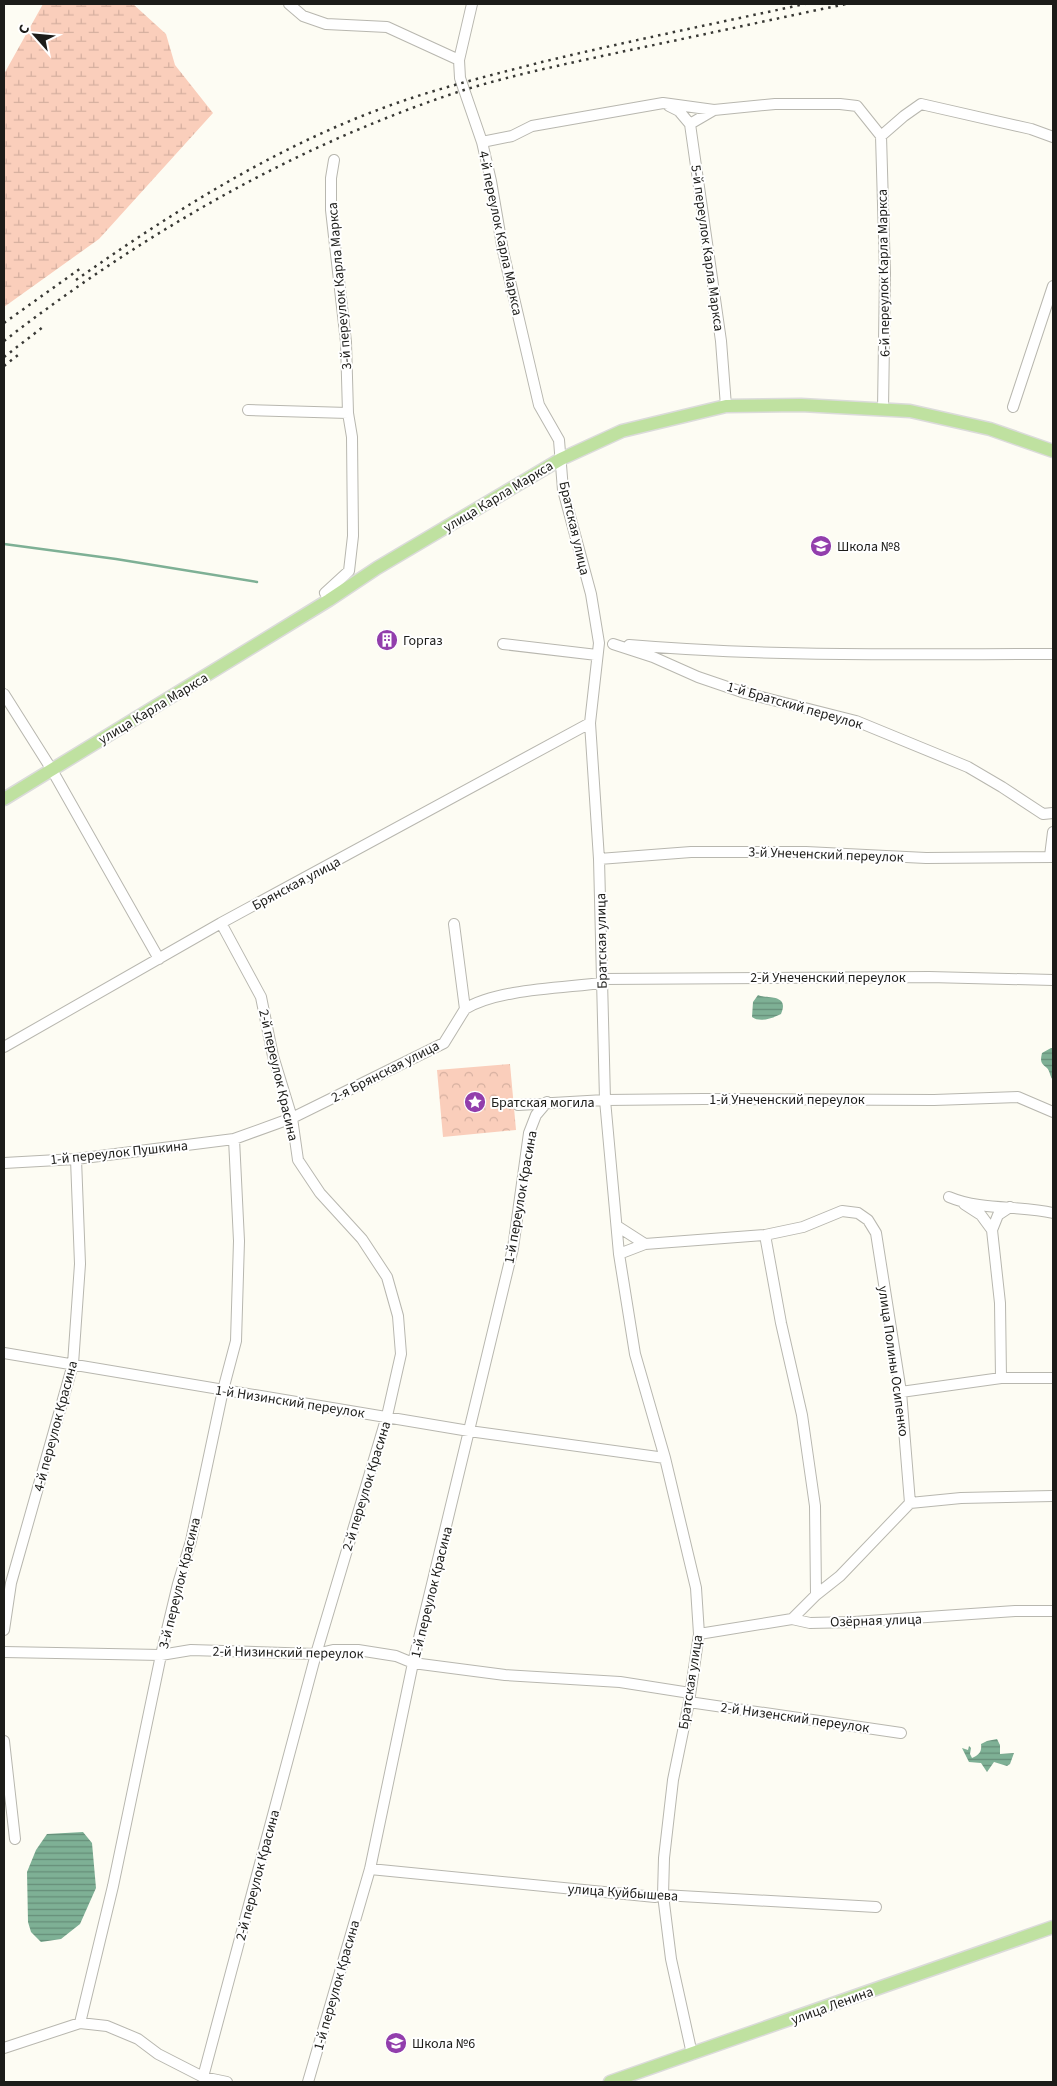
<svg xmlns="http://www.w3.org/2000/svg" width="1057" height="2086" font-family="'Source Sans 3',sans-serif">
<defs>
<pattern id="wetland-marsh" width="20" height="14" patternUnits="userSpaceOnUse" patternTransform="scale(1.25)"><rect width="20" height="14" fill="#facebb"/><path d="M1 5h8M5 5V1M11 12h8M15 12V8" fill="none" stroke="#d6b0a0"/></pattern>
<pattern id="park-crowns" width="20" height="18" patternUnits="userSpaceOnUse" patternTransform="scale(1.25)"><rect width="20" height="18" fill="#facebb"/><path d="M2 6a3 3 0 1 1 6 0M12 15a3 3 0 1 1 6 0" fill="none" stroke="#d6b0a0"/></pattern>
<pattern id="water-rules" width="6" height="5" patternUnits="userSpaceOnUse" patternTransform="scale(1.25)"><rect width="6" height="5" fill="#7eb095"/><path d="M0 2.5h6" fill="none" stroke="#668e79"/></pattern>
</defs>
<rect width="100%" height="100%" fill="#fdfcf3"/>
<path fill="url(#wetland-marsh)" d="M43,4H133L166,34L175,65L213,113L99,239L4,307V74Z"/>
<path fill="url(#park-crowns)" d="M510,1064L516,1130L443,1137L437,1070Z"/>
<path fill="url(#water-rules)" d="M758,995C766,999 790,993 781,1014C773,1018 760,1023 752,1017L753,1002Z
M1051,1048H1053V1080C1050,1077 1050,1071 1047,1068C1041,1063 1040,1062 1042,1053Z
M997,1739L1000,1745V1754L1014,1753L1010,1764L1007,1766L994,1762L987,1772L981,1763L969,1762L962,1748L968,1750L969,1746L971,1748L970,1754L972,1758C979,1755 982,1752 981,1744L987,1741Z
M83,1832L92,1843L96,1888L80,1924L61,1939L41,1942L31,1932L28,1922L27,1872L36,1850L47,1834Z"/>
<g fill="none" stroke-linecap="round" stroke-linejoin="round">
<path stroke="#7eb095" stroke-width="2.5" d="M4,544L116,559L257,582"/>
<g stroke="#b8b7af" stroke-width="12">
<path id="minor" d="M289,4L303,16L326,24L387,27L459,60
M472,4L459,60L460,78L482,142L491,181L503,251L539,405L559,440L563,490L591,594L599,643L590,723L599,859L605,1100L619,1254L635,1354L665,1458L696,1588L699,1634L689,1702L673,1780L664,1858L663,1895L671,1959L692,2054
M669,106L679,111L690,124L721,341L726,406
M690,124L714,110
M881,136L885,273L883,409
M482,142L512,136L532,126L663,103L714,110L775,104H840L857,106L881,136L904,116L921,104L1031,129L1053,137
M1013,407L1053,286
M248,410L348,413
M329,600L325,593L349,571L353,536L352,437L348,413L346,342L331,210V178L334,160
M503,644L597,655
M613,644L653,657L698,677L745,693L856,721L968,767L1002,787L1043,814L1053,813
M629,645C770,657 912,654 1053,654
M4,694L52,770L159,959
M1050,856L1053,832
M599,859L691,852H806L926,858L1053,857
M603,979L929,977L1053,980
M465,1009C497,989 563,988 602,983
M4,1047L221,923L590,723
M518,1105L605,1100L704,1099L934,1100L1018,1097L1053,1112
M4,1163L76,1159L234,1139L292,1118L444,1043L465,1009L454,924
M949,1197C982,1211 1019,1205 1053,1213
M964,1204L981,1215L992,1230L1000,1303L1001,1378
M617,1226L645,1244
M992,1230L998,1215L1010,1207
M765,1235L781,1323L802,1415L815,1506L816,1595
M619,1254L645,1244L765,1235L803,1227L842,1211L858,1213L868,1220L876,1233L901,1392L910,1503L840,1576L816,1595L792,1619
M4,1353L469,1431L665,1458
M901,1392L1001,1378H1053
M910,1503L961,1498L1053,1496
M4,1630L11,1583L73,1364L80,1264L76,1159
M699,1634L792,1619L810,1623L854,1622L1015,1611H1053
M4,1652L161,1655L191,1650L316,1654L333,1650H358L396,1656L413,1663L505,1675L620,1682L690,1693
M689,1702L901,1733
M4,1741L15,1839
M370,1869L655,1897L663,1895L876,1907
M80,2023L113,1886L161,1655L178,1584L191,1541L223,1390L236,1341L239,1241L234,1139
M4,2048L80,2023L107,2026L138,2039L158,2054L203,2077L227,2082
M203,2077L316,1654L387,1416L401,1354L398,1316L387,1277L362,1239L320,1193L298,1160L292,1118L273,1056L261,997L221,923
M308,2082L370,1869L413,1663L513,1248L529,1133L536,1115L547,1102"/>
</g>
<g stroke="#dbdbda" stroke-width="15">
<path id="major" d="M4,799L329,600L377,568L561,459L622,431L726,406L801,405L910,411L990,429L1053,451
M610,2082L1053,1927"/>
</g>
<use href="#minor" stroke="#fff" stroke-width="10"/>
<use href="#major" stroke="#bfe1a0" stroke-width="12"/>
<path stroke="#393935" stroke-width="2.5" stroke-dasharray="2.5 5" stroke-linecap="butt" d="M76,280C174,211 280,144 394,104C442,87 492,75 542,62C629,41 717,23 805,4
M4,323L81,268
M4,341C142,234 297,144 464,90C516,74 575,62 630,50C702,35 774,19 846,4
M4,357L43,327
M4,366L18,355"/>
</g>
<defs>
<g id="school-disc" transform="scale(1.125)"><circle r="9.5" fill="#923eac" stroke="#fff"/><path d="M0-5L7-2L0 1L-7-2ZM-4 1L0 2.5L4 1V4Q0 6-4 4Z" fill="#fff"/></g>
<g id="building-disc" transform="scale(1.125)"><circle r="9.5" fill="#923eac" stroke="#fff"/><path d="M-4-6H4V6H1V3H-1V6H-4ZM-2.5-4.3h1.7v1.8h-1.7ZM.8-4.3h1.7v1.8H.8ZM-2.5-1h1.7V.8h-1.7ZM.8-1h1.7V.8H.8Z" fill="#fff"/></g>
<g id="sight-disc" transform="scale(1.125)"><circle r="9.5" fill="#923eac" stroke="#fff"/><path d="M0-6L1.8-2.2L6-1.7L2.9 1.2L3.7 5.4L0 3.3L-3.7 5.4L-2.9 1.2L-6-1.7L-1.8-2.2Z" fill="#fff"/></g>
</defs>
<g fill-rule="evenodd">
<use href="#school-disc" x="821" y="546"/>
<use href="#building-disc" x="387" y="640"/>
<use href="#sight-disc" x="475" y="1102"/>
<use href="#school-disc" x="396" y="2043"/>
</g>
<g text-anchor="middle" stroke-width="4" stroke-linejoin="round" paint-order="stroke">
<g font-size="14" fill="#1c1c19" stroke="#fff">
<text transform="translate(501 233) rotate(78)" y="5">4-й переулок Карла Маркса</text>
<text transform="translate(708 248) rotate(82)" y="5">5-й переулок Карла Маркса</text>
<text transform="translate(883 273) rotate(-91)" y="5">6-й переулок Карла Маркса</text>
<text transform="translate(339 286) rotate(-95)" y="5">3-й переулок Карла Маркса</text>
<text transform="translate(498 496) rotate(-31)" y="5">улица Карла Маркса</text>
<text transform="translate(575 528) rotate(77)" y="5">Братская улица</text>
<text transform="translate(795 705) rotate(16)" y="5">1-й Братский переулок</text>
<text transform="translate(153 708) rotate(-31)" y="5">улица Карла Маркса</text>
<text transform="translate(826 854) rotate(2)" y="5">3-й Унеченский переулок</text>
<text transform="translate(296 883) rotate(-28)" y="5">Брянская улица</text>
<text transform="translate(601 941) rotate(-91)" y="5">Братская улица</text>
<text x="828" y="982">2-й Унеченский переулок</text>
<text transform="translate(385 1071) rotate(-27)" y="5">2-я Брянская улица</text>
<text transform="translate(279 1075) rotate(77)" y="5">2-й переулок Красина</text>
<text x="787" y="1104">1-й Унеченский переулок</text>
<text transform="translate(119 1152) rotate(-6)" y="5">1-й переулок Пушкина</text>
<text transform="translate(520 1197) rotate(-80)" y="5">1-й переулок Красина</text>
<text transform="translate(894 1361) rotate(82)" y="5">улица Полины Осипенко</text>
<text transform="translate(290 1401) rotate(9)" y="5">1-й Низинский переулок</text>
<text transform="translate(55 1426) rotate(-75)" y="5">4-й переулок Красина</text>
<text transform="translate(366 1486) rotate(-73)" y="5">2-й переулок Красина</text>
<text transform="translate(179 1583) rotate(-76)" y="5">3-й переулок Красина</text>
<text transform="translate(431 1592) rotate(-76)" y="5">1-й переулок Красина</text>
<text transform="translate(876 1620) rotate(-2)" y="5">Озёрная улица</text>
<text transform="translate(288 1652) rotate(1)" y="5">2-й Низинский переулок</text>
<text transform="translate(690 1682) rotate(-81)" y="5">Братская улица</text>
<text transform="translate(795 1717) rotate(8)" y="5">2-й Низенский переулок</text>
<text transform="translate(257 1875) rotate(-75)" y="5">2-й переулок Красина</text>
<text transform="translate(623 1892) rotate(4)" y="5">улица Куйбышева</text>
<text transform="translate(336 1985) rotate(-74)" y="5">1-й переулок Красина</text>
<text transform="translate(832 2005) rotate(-20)" y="5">улица Ленина</text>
</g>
<g font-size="14" fill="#1c1c19" stroke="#fff" text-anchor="start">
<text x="837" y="551">Школа №8</text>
<text x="403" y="645">Горгаз</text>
<text x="491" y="1107">Братская могила</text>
<text x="412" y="2048">Школа №6</text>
</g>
</g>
<rect width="1057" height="2086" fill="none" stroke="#1c1c19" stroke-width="10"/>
<g transform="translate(35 35) rotate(297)" stroke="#ffffff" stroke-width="4" paint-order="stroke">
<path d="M0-4L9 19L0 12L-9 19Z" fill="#1c1c19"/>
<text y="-8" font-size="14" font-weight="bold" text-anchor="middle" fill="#1c1c19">С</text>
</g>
</svg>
